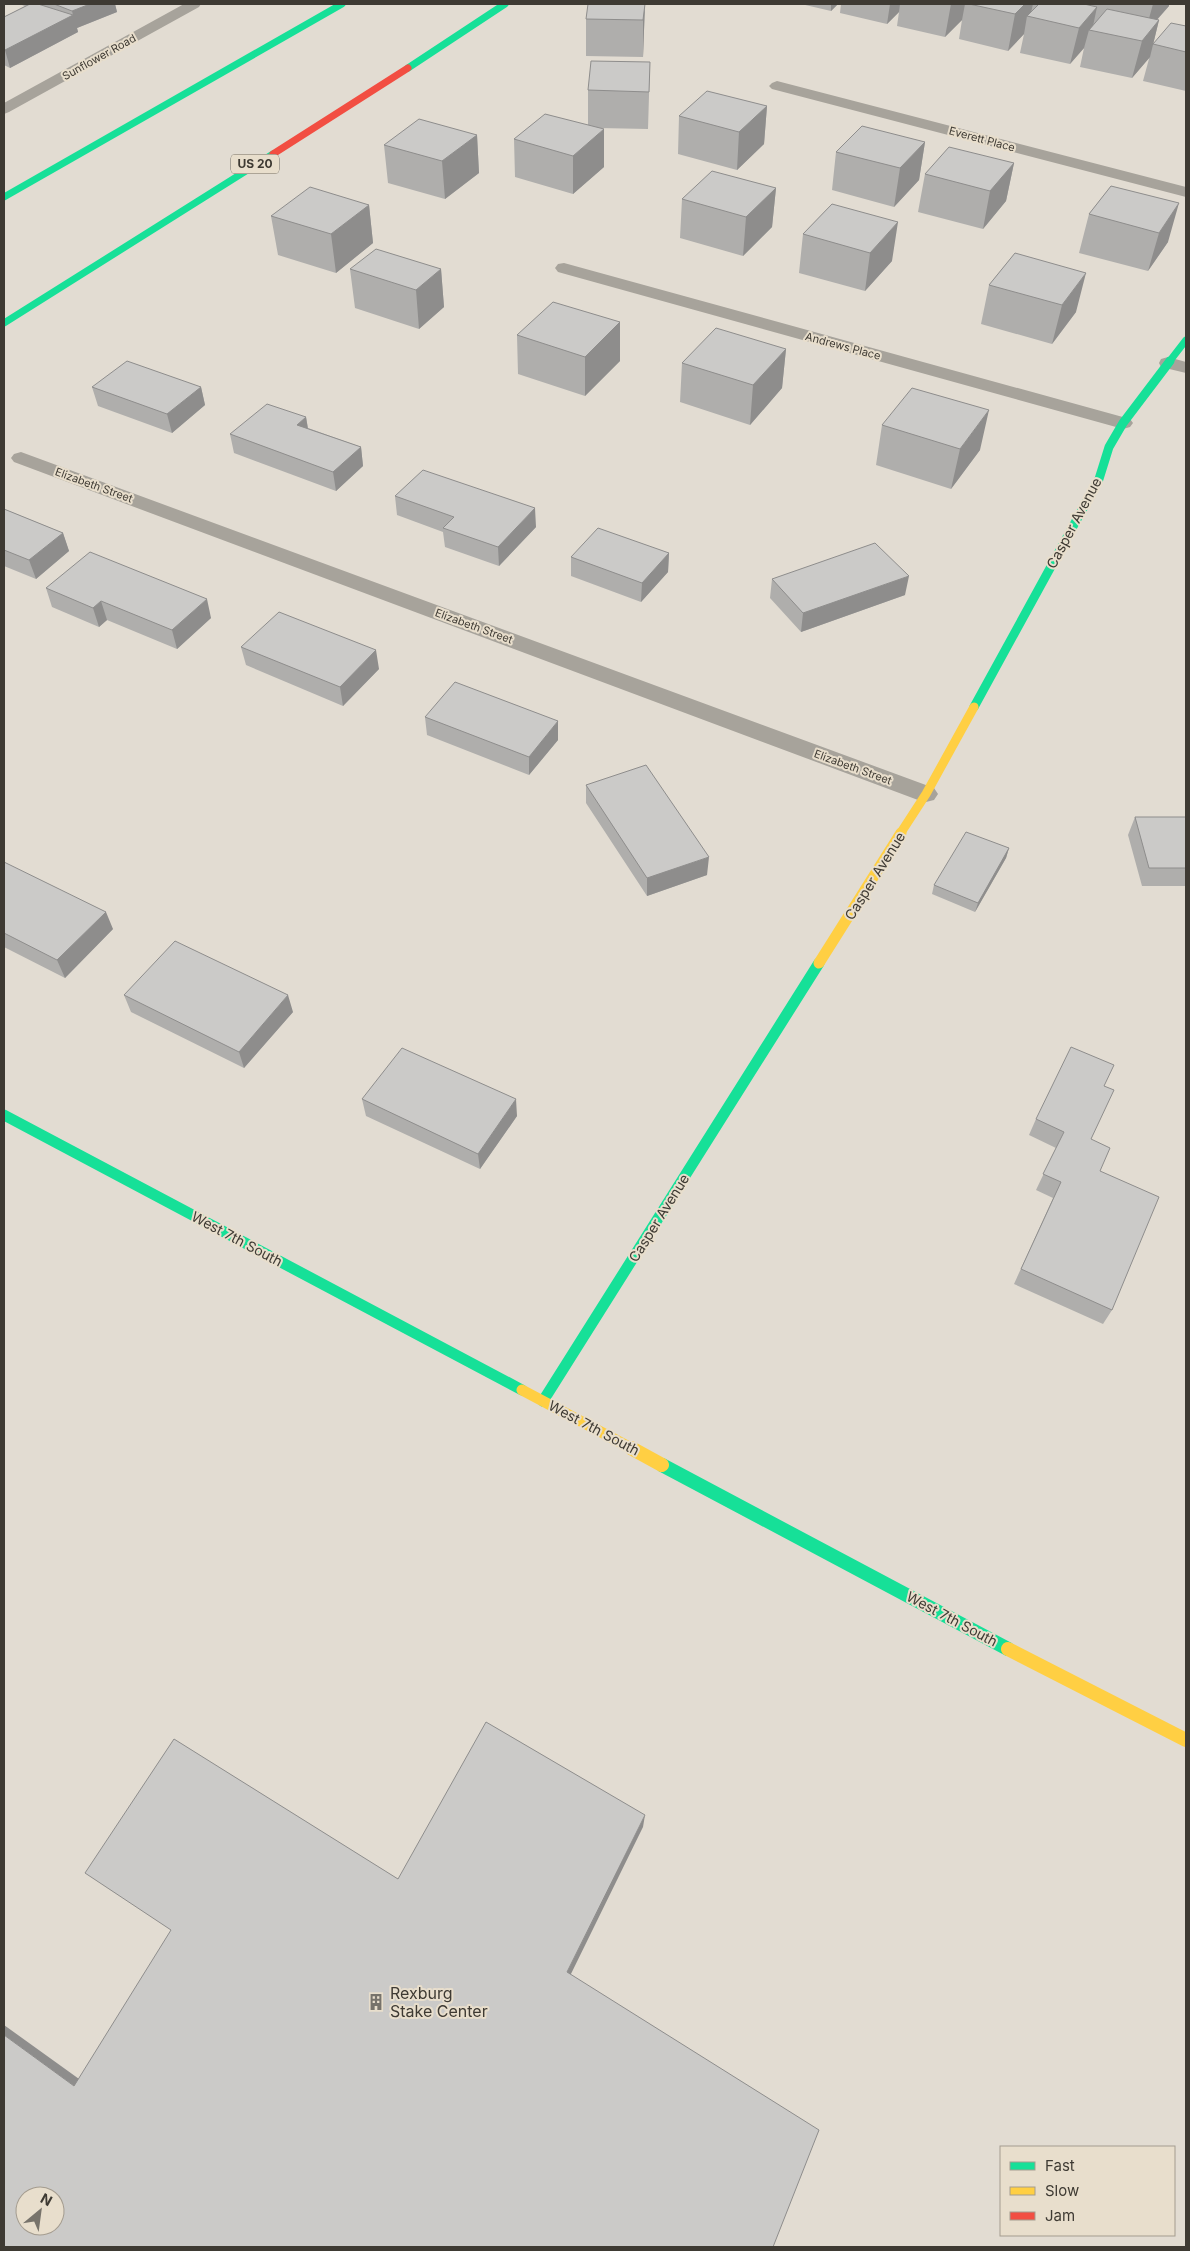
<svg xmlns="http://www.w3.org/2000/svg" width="1190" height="2251" font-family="Inter,sans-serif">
<rect width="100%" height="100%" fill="#e2dcd2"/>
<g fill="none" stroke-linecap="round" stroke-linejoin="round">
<path fill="#a7a39b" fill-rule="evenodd" d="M184,4H201L199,7L9,112L4,114V103Z
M777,81L1186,187V197L772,89L769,86L772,83Z
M564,263L1130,419L1133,423L1130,427L1123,429L1116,427L558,272L555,268L558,264Z
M1168,357L1186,362V373L1161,367L1159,363L1161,359Z
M21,452L934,788L938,794L934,800L926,802L918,800L14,462L11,458L14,454Z"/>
<path stroke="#16e098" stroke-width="7" d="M408,68L505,4
M4,197L342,4
M4,323L273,154
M1169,362L1186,340"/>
<path stroke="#16e098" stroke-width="9" d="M974,707L1099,479L1109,447L1123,423L1170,361"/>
<path stroke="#16e098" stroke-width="11" d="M4,1115L522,1390
M543,1401L819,963"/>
<path stroke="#16e098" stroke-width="14" d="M662,1465L1008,1649"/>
<path stroke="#ffcf43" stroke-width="9" d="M900,834L926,794L974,707"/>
<path stroke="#ffcf43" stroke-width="11" d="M819,963L901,833
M522,1390L633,1449"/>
<path stroke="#ffcf43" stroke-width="14" d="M631,1448L662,1465
M1008,1649L1186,1740"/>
<path stroke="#f24e42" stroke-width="7" d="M273,154L408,68"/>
</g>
<path fill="#afaeac" d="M19,4H115L117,12L77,28L78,32L10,68L4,65V17L25,6Z
M645,4L643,57L586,56V19Z
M801,4H838L831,11Z
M841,4H1169V6L1157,20H1159L1150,57L1132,78L1080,67L1084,48L1070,64L1020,53L1024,34L1008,51L959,39L962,20L945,37L897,26L899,12L887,24L840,13Z
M1186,26V91L1143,81L1153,44Z
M650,62L648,129L599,128L604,167L573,194L515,177L514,139L588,125V90Z
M767,106L764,144L737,170L678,154L679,116Z
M477,135L479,173L445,199L388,183L384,145Z
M925,142L919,180L894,207L832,190L836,152Z
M1014,163L1006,201L983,229L918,212L925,174Z
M1111,186L1168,242L1148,271L1079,253L1089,214Z
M776,188L772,227L743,256L680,238L682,199Z
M832,204L892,261L865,291L799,273L803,234Z
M369,205L373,243L336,273L278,255L271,216Z
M1015,253L1076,312L1052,344L981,324L989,285Z
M350,269H441L444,307L419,329L355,308Z
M620,322V361L585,396L518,374L517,335Z
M786,349L782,388L750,425L680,402L682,363Z
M92,387H201L205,405L172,433L98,406Z
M306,417L308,428L361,447L363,466L336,491L234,453L230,434Z
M882,425L980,450L951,489L876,465Z
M395,496L536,527L499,566L445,547L443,532L397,515Z
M4,509L63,533L69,551L36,579L4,566Z
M669,553L668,572L641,602L571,576V557Z
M772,579L905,595L801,632L770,598Z
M46,588L211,618L177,649L107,620L99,627L52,607Z
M241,647L379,669L343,706L246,665Z
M425,717L558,740L529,775L427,735Z
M586,785L707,875L647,896L586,803Z
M1135,817H1186V886H1142L1128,835Z
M1009,848L1006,858L975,912L932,894L934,885Z
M4,862L113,929L65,978L4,947Z
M124,995L293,1012L244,1068L131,1012Z
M1104,1086L1091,1139L1100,1171L1112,1310L1103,1324L1014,1284L1053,1198L1036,1190L1056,1148L1029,1135L1036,1119Z
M362,1099L517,1116L480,1169L366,1116Z"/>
<path fill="#8e8d8c" d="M90,4H115L117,12L77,28L78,32L10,68L5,50L73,15L72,11Z
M645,4L644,30L643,57V20Z
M831,4H838L831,11Z
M890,4H900L899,12L887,24Z
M951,4H965L962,20L945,37Z
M1025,4H1033L1030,17L1027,16L1024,34L1008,51L1015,14Z
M1153,4H1169V6L1145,33Z
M1097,7L1092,31L1089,30L1084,48L1070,64L1079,28Z
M1159,20L1150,57L1132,78L1142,41Z
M767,106L764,144L737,170L739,132Z
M604,129V167L573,194V156Z
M477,135L479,173L445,199L442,161Z
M925,142L919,180L894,207L900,168Z
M1014,163L1006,201L983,229L990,191Z
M776,188L772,227L743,256L746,217Z
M1179,203L1168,242L1148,271L1159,233Z
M369,205L373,243L336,273L331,234Z
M898,222L892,261L865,291L870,253Z
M441,269L444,307L419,329L416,290Z
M1086,273L1076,312L1052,344L1062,305Z
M620,322V361L585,396V357Z
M786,349L782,388L750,425L753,385Z
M201,387L205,405L172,433L167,414Z
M989,410L980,450L951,489L960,449Z
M306,417L309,436L297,425Z
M361,447L363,466L336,491L333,472Z
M535,508L536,527L499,566L498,547Z
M63,533L69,551L36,579L29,560Z
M669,553L668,572L641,602L642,583Z
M909,576L905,595L801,632L803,613Z
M207,599L211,618L177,649L172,630Z
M101,601L107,620L99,627L93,608Z
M376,650L379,669L343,706L340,687Z
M558,721V740L529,775V757Z
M1009,848L1006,858L975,912L978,903Z
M709,857L707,875L647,896V878Z
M106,912L113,929L65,978L57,960Z
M288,995L293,1012L244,1068L239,1052Z
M516,1099L517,1116L480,1169L478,1154Z
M645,1815L643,1827L568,1980L567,1972Z
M4,2025L93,2089L74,2086L4,2035Z"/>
<path fill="#cbcac8" stroke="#8e8d8c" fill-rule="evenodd" d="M30,4H38L73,15L5,50L4,49V17Z
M54,4H90L72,11Z
M588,4H645L643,20L586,19Z
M969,4H1025L1015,14Z
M1039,4H1084L1097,7L1079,28L1027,16Z
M1107,9L1159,20L1142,41L1089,30Z
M1171,23L1186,26V52L1153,44Z
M591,61L650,62L649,92L588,90Z
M707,91L767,106L739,132L679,116Z
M545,114L604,129L573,156L514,139Z
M419,119L477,135L442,161L384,145Z
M862,126L925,142L900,168L836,152Z
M949,147L1014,163L990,191L925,174Z
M712,171L776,188L746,217L682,199Z
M1111,186L1179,203L1159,233L1089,214Z
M310,187L369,205L331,234L271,216Z
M832,204L898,222L870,253L803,234Z
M376,249L441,269L416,290L350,269Z
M1015,253L1086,273L1062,305L989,285Z
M553,302L620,322L585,357L517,335Z
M716,328L786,349L753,385L682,363Z
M127,361L201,387L167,414L92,387Z
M912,388L989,410L960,449L882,425Z
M267,404L306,417L297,425L361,447L333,472L230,434Z
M423,470L535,508L498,547L443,528L454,517L395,496Z
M4,509L63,533L29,560L4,550Z
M598,528L669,553L642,583L571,557Z
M875,543L909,576L803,613L772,579Z
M90,552L207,599L172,630L101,601L93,608L46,588Z
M279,612L376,650L340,687L241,647Z
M455,682L558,721L529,757L425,717Z
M646,765L709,857L647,878L586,785Z
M1135,817H1186V868H1149Z
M966,832L1009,848L978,903L934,885Z
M4,862L106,912L57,960L4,933Z
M175,941L288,995L239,1052L124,995Z
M1071,1047L1114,1065L1104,1086L1114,1090L1091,1139L1110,1148L1100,1171L1159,1197L1112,1310L1021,1269L1061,1182L1043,1174L1064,1132L1036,1119Z
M402,1048L516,1099L478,1154L362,1099Z
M486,1722L645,1815L567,1972L819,2130L773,2247H4V2035L74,2086L171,1930L85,1873L174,1739L398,1879ZM25,2196H55V2226H25Z"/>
<defs>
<g id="building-bare" transform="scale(1.35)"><path d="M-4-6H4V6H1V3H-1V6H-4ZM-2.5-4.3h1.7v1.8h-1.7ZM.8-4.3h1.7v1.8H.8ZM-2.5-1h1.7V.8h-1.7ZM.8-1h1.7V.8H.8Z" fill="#77736b" stroke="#e8decc" stroke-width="2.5" paint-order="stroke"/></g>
</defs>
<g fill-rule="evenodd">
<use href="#building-bare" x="376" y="2002"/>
</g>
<g text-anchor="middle" stroke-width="4" stroke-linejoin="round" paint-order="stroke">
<g font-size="11" fill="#3e3a33" stroke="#e8decc">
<text transform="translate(99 57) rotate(-29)" y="4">Sunflower Road</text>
<text transform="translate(982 139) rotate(15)" y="4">Everett Place</text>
<text transform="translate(843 346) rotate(15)" y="4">Andrews Place</text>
<text transform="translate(94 485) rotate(20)" y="4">Elizabeth Street</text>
<text transform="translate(474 626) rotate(20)" y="4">Elizabeth Street</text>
<text transform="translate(853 767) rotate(20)" y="4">Elizabeth Street</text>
</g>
<rect fill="#e8decc" stroke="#716b61" stroke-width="1" x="231" y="154.5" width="48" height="19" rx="4"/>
<g font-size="12" font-weight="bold" fill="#3e3a33">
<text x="255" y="168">US 20</text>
</g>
<g font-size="14" fill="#3e3a33" stroke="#e8decc">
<text transform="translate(1074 523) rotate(-62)" y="5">Casper Avenue</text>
<text transform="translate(875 876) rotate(-58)" y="5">Casper Avenue</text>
<text transform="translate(659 1218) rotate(-58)" y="5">Casper Avenue</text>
<text transform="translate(237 1239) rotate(28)" y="5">West 7th South</text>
<text transform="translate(594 1428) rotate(28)" y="5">West 7th South</text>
<text transform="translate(952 1619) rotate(28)" y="5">West 7th South</text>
</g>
<g font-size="16" fill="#3e3a33" stroke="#e8decc" text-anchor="start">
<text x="390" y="1999">Rexburg<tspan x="390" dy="18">Stake Center</tspan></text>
</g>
</g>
<rect width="1190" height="2251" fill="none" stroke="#3e3a33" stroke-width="10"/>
<rect x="1000" y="2146" width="175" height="90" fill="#e8decc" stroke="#a49c8f"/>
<rect x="1010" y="2162" width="25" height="8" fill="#16e098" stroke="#a49c8f"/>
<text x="1045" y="2171" font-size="15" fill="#3e3a33">Fast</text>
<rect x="1010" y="2187" width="25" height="8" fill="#ffcf43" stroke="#a49c8f"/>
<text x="1045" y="2196" font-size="15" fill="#3e3a33">Slow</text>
<rect x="1010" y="2212" width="25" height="8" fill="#f24e42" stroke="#a49c8f"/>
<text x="1045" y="2221" font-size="15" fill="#3e3a33">Jam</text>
<g transform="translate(40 2211) rotate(29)"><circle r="24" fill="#e8decc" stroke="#a49c8f"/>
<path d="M0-4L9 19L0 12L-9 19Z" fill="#77736b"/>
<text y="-8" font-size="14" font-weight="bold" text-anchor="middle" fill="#3e3a33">N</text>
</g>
</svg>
